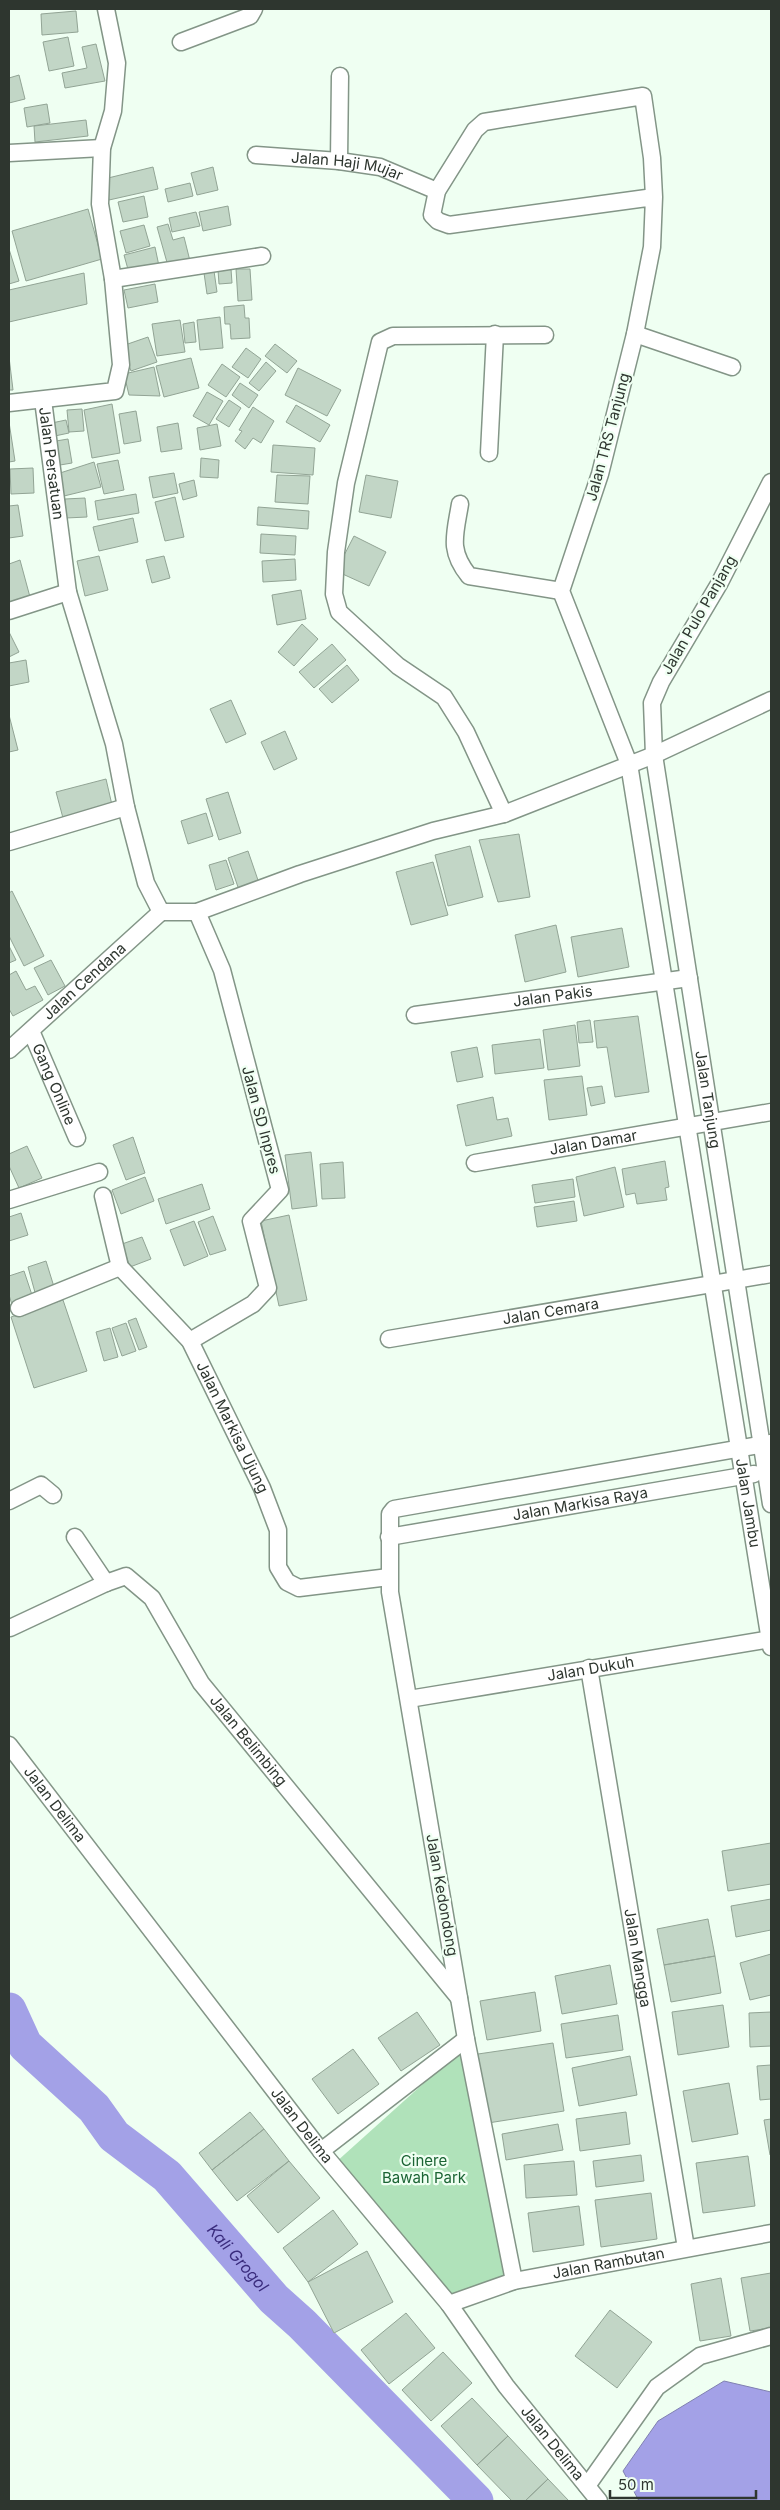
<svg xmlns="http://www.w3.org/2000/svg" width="780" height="2510" font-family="Inter,sans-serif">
<rect width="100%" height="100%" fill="#effff2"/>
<path fill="#b0e2ba" d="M464,2047L511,2277L449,2304L335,2163Z"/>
<path fill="#a3a1e7" stroke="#8081b0" d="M724,2381L771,2392V2501H639L623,2471L658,2421Z"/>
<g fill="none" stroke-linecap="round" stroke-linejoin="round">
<path stroke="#a3a1e7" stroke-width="35" id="s1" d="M9,2010L25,2045L94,2108L114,2136L167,2176L274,2299L302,2324L476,2501"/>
</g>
<path fill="#c2d6c6" stroke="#92a495" d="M76,11L78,32L42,35L41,14Z
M68,37L74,66L49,71L43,42Z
M96,44L105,81L65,88L62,73L87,68L82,47Z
M19,75L25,99L9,103V78Z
M47,104L50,123L27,127L24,108Z
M86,120L88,136L35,142L34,126Z
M153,167L158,189L109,200L104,179Z
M213,167L218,190L197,195L191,173Z
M190,183L193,196L168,202L165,189Z
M144,196L148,217L123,222L118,202Z
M228,206L231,225L203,231L199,212Z
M88,209L102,259L26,281L12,231Z
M196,212L200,226L172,232L169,218Z
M168,224L173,240L184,237L190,261L168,266L157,227Z
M144,225L150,246L126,253L120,231Z
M155,247L159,266L129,273L124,255Z
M9,249L19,281L9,284Z
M231,269L232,283L219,284L218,270Z
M236,269H250L252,300L238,301Z
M214,271L217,292L207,294L204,273Z
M84,273L87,304L9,322V290Z
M155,284L158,302L128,308L124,290Z
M244,305L245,318H249L250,338L231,339L230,324H225L224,307Z
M220,317L223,348L200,350L197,320Z
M180,320L185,352L157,356L152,324Z
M194,322L196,342L185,343L183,324Z
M148,337L157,362L131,371L122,346Z
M275,344L297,361L287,373L265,356Z
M246,348L261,359L248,378L232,367Z
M9,357L13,390H9Z
M191,358L199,388L164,397L156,366Z
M266,362L276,371L259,391L249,383Z
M222,364L240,377L226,397L208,385Z
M154,367L160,396L129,395L124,374Z
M298,368L341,390L327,416L285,395Z
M240,383L258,395L249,408L232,395Z
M207,392L223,401L209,425L193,416Z
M229,400L241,408L229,427L216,419Z
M112,404L120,453L92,458L84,410Z
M296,405L330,425L320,442L286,422Z
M253,407L274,421L261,443L253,438L245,449L235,441L242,431L239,430Z
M82,409L84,431L69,432L67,410Z
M136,411L141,441L124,444L119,414Z
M66,420L69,433L50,437L47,424Z
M9,422L15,461L9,462Z
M178,423L182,449L161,452L157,427Z
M217,424L221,446L200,450L197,428Z
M68,439L72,463L54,466L50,442Z
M273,445L315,448L313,475L271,472Z
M201,458L219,460L218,478L200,477Z
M118,460L124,490L104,494L97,464Z
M94,462L101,487L64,496L57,474Z
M33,468L34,493L11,494L10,469Z
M174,473L178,493L153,498L149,477Z
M277,475L310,476L308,504L275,502Z
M366,475L398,481L391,518L359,512Z
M194,480L197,496L183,500L179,484Z
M136,494L139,513L98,520L95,501Z
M175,497L184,537L165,541L155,502Z
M85,498L87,517L66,518L65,499Z
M18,505L23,536L9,538V506Z
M258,507L309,511L308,529L257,525Z
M133,518L138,542L99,551L93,527Z
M261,534L296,536L295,555L260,553Z
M354,536L386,552L369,586L336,571Z
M99,556L108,590L85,596L77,561Z
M164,556L170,578L152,583L146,560Z
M295,559L296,580L263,582L262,561Z
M20,560L30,597L9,603V564Z
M301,590L306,619L277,625L272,595Z
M302,624L318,639L294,666L278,652Z
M9,632L19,652L9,657Z
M332,644L346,660L314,688L299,672Z
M26,660L29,682L9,686V663Z
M347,665L359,680L332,703L319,689Z
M231,700L246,734L226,743L210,709Z
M9,715L18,750L9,752Z
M285,731L297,759L274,770L261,742Z
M106,779L112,805L63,818L56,792Z
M228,792L241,833L219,840L206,799Z
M206,813L213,836L188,844L181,821Z
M519,834L530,897L498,902L479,840Z
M470,846L483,897L448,906L435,855Z
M248,851L260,886L240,893L228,858Z
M226,860L234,884L216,890L209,865Z
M433,862L448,915L411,925L396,872Z
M12,891L44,956L24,966L9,936V893Z
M556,925L566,972L525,982L515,935Z
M622,928L629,967L578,977L571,937Z
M9,946L16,960L9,963Z
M51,960L65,986L48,995L34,968Z
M16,971L26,990L35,986L43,1000L13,1016L9,1009V975Z
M638,1016L649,1092L615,1097L607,1047L597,1048L594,1021Z
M590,1020L593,1042L579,1043L577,1022Z
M575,1025L580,1066L548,1070L543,1030Z
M540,1039L544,1068L495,1074L492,1045Z
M477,1047L483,1077L457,1082L451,1052Z
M582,1076L587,1115L549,1120L544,1080Z
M602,1086L605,1103L591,1106L587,1088Z
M493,1097L497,1120L508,1118L512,1136L466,1146L457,1105Z
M133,1137L145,1173L126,1180L113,1145Z
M27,1146L42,1178L19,1188L9,1166V1154Z
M311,1152L317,1206L292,1209L285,1155Z
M665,1161L669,1187L665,1188L667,1200L637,1204L635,1193L626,1195L622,1169Z
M343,1162L345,1198L322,1199L320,1164Z
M615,1167L624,1207L584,1216L576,1177Z
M145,1177L154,1201L121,1214L112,1190Z
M573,1179L575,1197L535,1203L532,1185Z
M202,1184L210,1209L166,1224L158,1199Z
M574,1201L577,1221L537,1227L534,1207Z
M21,1213L28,1235L9,1241V1217Z
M289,1215L307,1300L279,1306L261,1221Z
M213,1216L226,1250L210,1255L198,1222Z
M194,1221L208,1256L184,1266L170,1230Z
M142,1237L151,1259L130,1267L122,1244Z
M46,1261L55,1290L36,1296L28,1267Z
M24,1271L34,1301L13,1308L9,1295V1276Z
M63,1300L87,1371L34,1388L11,1317Z
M136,1318L147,1347L139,1350L128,1321Z
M126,1323L136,1351L122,1356L112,1328Z
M110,1328L118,1357L104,1361L96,1332Z
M771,1843V1884L728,1891L722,1851Z
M771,1899V1930L736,1937L731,1906Z
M708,1919L715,1956L664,1965L657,1929Z
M771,1954V1995L750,2000L740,1963Z
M715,1956L721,1993L671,2002L664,1965Z
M610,1965L617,2004L562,2014L555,1976Z
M535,1992L541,2031L487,2040L480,2001Z
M723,2005L729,2047L678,2055L672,2012Z
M417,2012L440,2045L401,2071L378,2038Z
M771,2012V2046L750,2047L749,2013Z
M618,2015L623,2050L566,2058L561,2024Z
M553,2043L564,2111L488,2123L478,2054Z
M353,2049L379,2084L338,2114L312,2079Z
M630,2056L637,2095L579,2106L572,2068Z
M771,2065V2099L760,2100L757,2066Z
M729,2083L738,2134L692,2142L683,2091Z
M250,2112L264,2129L212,2170L199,2153Z
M626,2112L630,2144L580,2151L576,2119Z
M771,2119V2155H770L764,2120Z
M558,2124L563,2150L506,2160L502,2134Z
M264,2129L289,2161L237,2201L212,2170Z
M641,2155L644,2181L596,2187L593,2161Z
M748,2156L755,2206L703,2213L696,2163Z
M289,2161L320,2198L278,2233L247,2196Z
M574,2161L577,2195L526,2198L524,2165Z
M651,2193L657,2239L601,2247L595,2200Z
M579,2206L584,2245L533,2252L528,2213Z
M333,2210L358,2244L308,2282L283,2248Z
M367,2251L393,2302L334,2333L308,2282Z
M771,2273V2328L750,2331L741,2278Z
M721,2278L731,2336L700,2341L691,2284Z
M610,2310L652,2342L617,2388L575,2356Z
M406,2313L435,2348L389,2384L361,2350Z
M443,2352L472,2383L431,2421L402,2390Z
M472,2398L508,2436L477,2465L441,2426Z
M508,2436L548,2479L525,2501H512L477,2465Z
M548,2479L569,2501H525Z"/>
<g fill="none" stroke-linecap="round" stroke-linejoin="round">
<g stroke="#839587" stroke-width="19">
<g id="minor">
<path d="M181,42L250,16L254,9"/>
<path d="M9,153L102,148"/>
<path id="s2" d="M256,155L339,161L380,167L437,191"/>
<path d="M339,161L340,76"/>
<path id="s3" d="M654,197L449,225L438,221L432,215L437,191L475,130L484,122L643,96L652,158L654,197L652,247L635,334L600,474L561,591L629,764L771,1647"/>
<path d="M113,279L262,256"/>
<path d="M635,334L732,367"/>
<path id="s4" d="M43,400L68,592L114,744L126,807L146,883L161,912"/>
<path d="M9,403L115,391L121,365L113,279L100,204L102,148L113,111L117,63L106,9"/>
<path d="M489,453L495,334"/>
<path id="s5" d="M771,482L719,584L661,682L652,703L654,755L771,1504"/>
<path d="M460,504C455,535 448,550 469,576L561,591"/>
<path d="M9,611L68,592"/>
<path d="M504,814L466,732L444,697L398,666L339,612L334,594L336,552L346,483L380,342L393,336L545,335"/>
<path d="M9,842L126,807"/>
<path d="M161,912H197L300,874L433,831L504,814L654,755L771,700"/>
<path id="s6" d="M415,1015L689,978"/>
<path id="s7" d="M31,1031L77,1138"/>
<path id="s8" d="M9,1050L161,912"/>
<path id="s9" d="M475,1163L771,1112"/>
<path id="s10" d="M103,1196L120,1267L190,1341L262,1488L278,1530V1567L287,1582L299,1588L389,1577"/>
<path d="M9,1200L99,1172"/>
<path d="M19,1308L120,1267"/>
<path id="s11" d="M389,1339L771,1274"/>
<path d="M190,1341L253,1304L268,1288L251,1221L280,1190L222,970L197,912"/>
<path d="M9,1501L41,1485L53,1495"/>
<path d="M75,1537L106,1583"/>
<path id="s12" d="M389,1537L754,1474"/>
<path id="s13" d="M10,1628L106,1583L126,1576L152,1598L201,1683L459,1998"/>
<path id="s14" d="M589,1668L686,2248"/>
<path id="s15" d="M409,1699L771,1639"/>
<path id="s16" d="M9,1745L321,2151L449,2304L506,2386L599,2501"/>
<path d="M321,2151L466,2039"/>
<path d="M514,2281L466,2039L390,1592V1514L394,1509L771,1443"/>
<path id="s17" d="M449,2304L514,2281L771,2233"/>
<path d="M587,2486L657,2387L700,2356L771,2336"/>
</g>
</g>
<use href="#minor" stroke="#fff" stroke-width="16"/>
</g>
<g text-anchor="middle" stroke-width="4.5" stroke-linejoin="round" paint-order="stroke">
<g font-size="15" fill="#2e362f" stroke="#effff2">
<text dy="5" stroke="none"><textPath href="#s2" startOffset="92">Jalan Haji Mujar</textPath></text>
<text transform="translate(608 437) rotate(-75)" y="5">Jalan TRS Tanjung</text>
<text dy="5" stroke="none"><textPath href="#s4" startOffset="64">Jalan Persatuan</textPath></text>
<text transform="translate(699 615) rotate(-60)" y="5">Jalan Pulo Panjang</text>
<text dy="5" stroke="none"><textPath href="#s8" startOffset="102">Jalan Cendana</textPath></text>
<text dy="5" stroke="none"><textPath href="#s6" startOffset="139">Jalan Pakis</textPath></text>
<text dy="5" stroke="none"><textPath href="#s7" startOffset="58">Gang Online</textPath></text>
<text dy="5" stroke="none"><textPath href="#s5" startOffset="652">Jalan Tanjung</textPath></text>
<text transform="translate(261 1120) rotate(75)" y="5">Jalan SD Inpres</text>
<text dy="5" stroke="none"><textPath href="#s9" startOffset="120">Jalan Damar</textPath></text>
<text dy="5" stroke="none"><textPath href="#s11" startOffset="164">Jalan Cemara</textPath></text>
<text dy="5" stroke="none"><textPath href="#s10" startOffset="271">Jalan Markisa Ujung</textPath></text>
<text dy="5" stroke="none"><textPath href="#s3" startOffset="1939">Jalan Jambu</textPath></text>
<text dy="5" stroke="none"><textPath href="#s12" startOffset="194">Jalan Markisa Raya</textPath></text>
<text dy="5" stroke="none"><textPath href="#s15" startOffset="184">Jalan Dukuh</textPath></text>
<text dy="5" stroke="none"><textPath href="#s13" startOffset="334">Jalan Belimbing</textPath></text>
<text dy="5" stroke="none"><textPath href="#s16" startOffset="75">Jalan Delima</textPath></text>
<text transform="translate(442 1895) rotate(80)" y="5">Jalan Kedondong</text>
<text dy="5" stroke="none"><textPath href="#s14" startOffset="294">Jalan Mangga</textPath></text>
<text dy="5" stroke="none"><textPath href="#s16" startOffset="480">Jalan Delima</textPath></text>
<text dy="5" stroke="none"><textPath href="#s17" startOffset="165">Jalan Rambutan</textPath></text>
<text dy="5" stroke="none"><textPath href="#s16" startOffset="885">Jalan Delima</textPath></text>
</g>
<g font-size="15" fill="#1b6434" stroke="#effff2">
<text x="424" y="2166">Cinere<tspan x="424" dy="17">Bawah Park</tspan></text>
</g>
<g font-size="16" font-style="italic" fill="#3a2c7d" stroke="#effff2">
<text dy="6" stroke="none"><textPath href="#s1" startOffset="341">Kali Grogol</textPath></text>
</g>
</g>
<rect width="780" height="2510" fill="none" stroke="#2e362f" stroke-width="20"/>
<path d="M610 2490v8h146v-8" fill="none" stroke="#2e362f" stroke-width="2.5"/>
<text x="618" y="2490" font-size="15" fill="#2e362f" stroke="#effff2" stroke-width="4" paint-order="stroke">50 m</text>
</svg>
